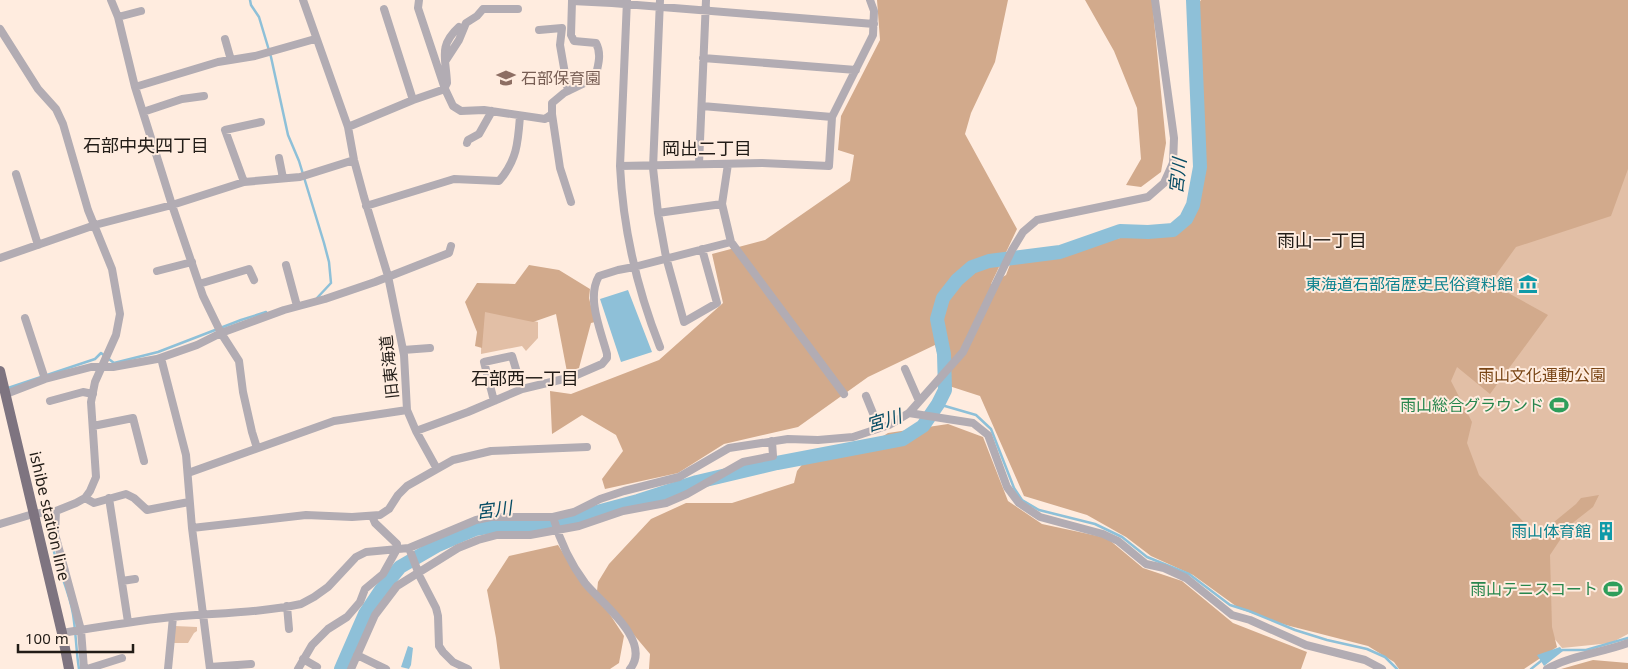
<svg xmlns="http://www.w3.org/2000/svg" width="1628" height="669" font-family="'Noto Sans','Noto Sans JP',sans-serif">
<rect width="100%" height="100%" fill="#ffecdf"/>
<path fill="#e2bfa6" d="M1628,156V634L1611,643L1562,648L1549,632L1473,475L1448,378L1485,278L1512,239Z
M482,308L538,322V338L526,351L522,346L481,354Z
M175,626L197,627V631L194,633L188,643H174Z"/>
<path fill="#d2aa8c" d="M877,0H1008L995,62L971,113L965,134L1017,229L991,284L1006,275L1011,262L1120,238H1157L1188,222L1197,204L1194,158L1196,7L1201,0H1628V169L1611,216L1516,247L1490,283L1548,315L1490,394L1457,367L1451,381L1472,422L1467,443L1479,475L1537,536L1576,504L1581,498L1599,495L1593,507L1570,525L1550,555L1552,627L1557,647L1524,669H1399L1394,662L1368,646L1286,625L1240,609L1193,575L1151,556L1126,537L1087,515L1024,496L980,396L946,385L935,345L868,377L798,427L724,444L678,473L605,489L602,479L623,451L616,435L582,415L552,434L550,391L571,394L659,360L723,303L712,254L765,240L850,181L854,155L838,150L841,116L880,40Z
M1085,0H1152L1166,143L1161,172L1141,187L1126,185L1141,159L1137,108L1114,51Z
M529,265L559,270L590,289L589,298L595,322L591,323L579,368L567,372L556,314L533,322L485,312L482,348L475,346L477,332L465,302L477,283L515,284Z
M948,424L983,437L1008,501L1042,524L1107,538L1143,568L1182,581L1233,623L1307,652L1301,669H649L650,654L597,591L598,582L609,564L651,519L686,503H732L794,483L797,471L804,462L857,452L888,433Z
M558,545L586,589L607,610L624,636L619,663L610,669H500L496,638L487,590L509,556Z
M1593,660L1628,663V669H1561Z"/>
<path fill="#8ec0d8" d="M628,290L652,352L621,362L600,299Z
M408,646L413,648L411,665L409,669L401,667Z
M1560,647L1563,651L1544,666L1537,655Z"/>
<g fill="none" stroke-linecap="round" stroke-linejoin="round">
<path stroke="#8ec0d8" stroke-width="2.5" d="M250,0L251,5L259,17L271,57L288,135L299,161L324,243L329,262L331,283L317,298
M8,388L95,359L101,353L114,363L158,352L241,320L266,312
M938,404L976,415L991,429L1014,488L1022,500L1039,510L1095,524L1122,537L1147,557L1189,574L1230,605L1249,611L1295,630L1327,640L1367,649L1385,657L1397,669
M51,519C47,552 68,582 73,614C76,632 76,651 79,669
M1562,650H1586L1628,638
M1531,669L1541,661"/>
<path stroke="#8ec0d8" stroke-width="14" d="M341,669L365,614L381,590L400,567L438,545L475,529L493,526L538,525L560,522L638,501L697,482L777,463L903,439L923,426L938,404L945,390L944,354L937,319L943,298L957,280L972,267L989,261L1060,252L1120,231L1148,232L1173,230L1186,219L1193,205L1200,167L1193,0"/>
<path stroke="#b2acb3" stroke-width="8" d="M111,0L118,17L135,87L172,205L203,296L221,333L239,361L243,392L252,432L257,448
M419,0L418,8L445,89L453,106L461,111L484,110L545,119L552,114V103L564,93L595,78C598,66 602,54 596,43L574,41L571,35L572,1L612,3L874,24
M627,0L620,166C623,229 637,289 660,347
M660,0L653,168L658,213L666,257L684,322L717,303L702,249
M384,9L413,100
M118,17L141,11
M0,29L38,89L56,109L63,124L88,210L112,269L120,314L116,335L95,382L91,402L96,477L90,491L85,498L76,503L56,511L33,514L0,524
M539,30L562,28L560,45L568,91
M225,39L231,60
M703,58L856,70
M446,60L459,40L466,23L477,16L483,9H518
M135,87L218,62L255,56L315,39
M445,87L447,83C446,58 438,46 459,27
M702,106L832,117
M143,112L182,99L204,96
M552,114L560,168L571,202
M348,127L413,100L445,89
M467,143L468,140L479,134L492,111
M279,158L283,178
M699,164L706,0
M728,164L722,204L731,242
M620,166L762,163L829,166L832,117L873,35L874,11L870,0
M16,174L38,245
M244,182L225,130L261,122
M366,206L454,179L499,181C517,160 518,143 520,116
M658,213L722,204
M0,258L95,225L172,205L244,182L300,177L354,160
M286,265L297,306
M157,271L192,262
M199,284L249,269L254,280
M25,318L45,379
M403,350L430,348
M161,358L186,455L192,528L210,669
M905,369L919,401
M6,394L45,379L91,367H113L157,359L197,345L221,333L284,310L325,299L375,282L449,253L451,246
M866,396L879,428
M50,401L83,392L93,394
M494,401L484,362L512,356L522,389
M909,413L973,423L988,435L1007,487L1019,503L1040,517L1103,534L1118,541L1146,564L1164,568L1186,578L1232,615L1250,620L1306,645L1365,660L1382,669
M93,426L133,418L144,461
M416,431L468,412L522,389L572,377L602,364L607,358V354C601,331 586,298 599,276L618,270L634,267L731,242L844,394
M437,469L453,460L491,451L587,447
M188,473L334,421L407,410
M85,498L94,503L126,494L134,498L147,510L189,502
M109,498L128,622
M56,511L55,534L81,630L84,669
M553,517C560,541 570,563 585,583C600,602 653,641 630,669
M192,528L306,515L352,517L380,515L389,509L398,495L407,486L437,469L416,431L407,410L404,355L388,276L364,197L354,160L348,127L303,0
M409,548L420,577L436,608L438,616L439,646L443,652L453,662L468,669
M122,581L135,579
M287,606L289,629
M62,633C98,627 135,621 172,617C215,613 259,613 301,604L314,597L328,587L356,557L366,552L409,548L476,520L491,517H553L574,512L600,499L624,491L679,477L729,448L788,439L818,440L853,437L889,425L909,413L963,352L1012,250L1023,232L1037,220L1148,197L1164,183L1173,163L1174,138L1155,0
M357,655L386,669
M303,659L317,667
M210,667L251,664
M87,669L122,658
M168,669L173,617
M298,669L312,645L328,629L347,617L360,602L365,589L383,574L397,549V544L375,523L372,516
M351,669L375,615L397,586L458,548L478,540L497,535H530L579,526L623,511L666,503L687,494L743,462L773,456L772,441
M1547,669C1572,655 1601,653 1628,643"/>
<path stroke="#7e7480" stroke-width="10" d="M0,371L62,633L69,669"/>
</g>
<defs>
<g id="school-bare" transform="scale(1.5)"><path d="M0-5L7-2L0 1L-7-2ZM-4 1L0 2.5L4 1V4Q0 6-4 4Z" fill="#8d6e63" stroke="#ffecdf" stroke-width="2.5" paint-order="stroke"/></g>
<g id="museum-bare" transform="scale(1.5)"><path d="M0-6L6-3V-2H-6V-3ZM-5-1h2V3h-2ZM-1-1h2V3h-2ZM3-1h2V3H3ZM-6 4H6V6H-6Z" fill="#0f9aa8" stroke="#ffecdf" stroke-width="2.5" paint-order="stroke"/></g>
<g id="stadium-bare" transform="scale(1.5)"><path d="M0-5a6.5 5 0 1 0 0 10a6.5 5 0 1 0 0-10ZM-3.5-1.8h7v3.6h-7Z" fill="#2e9e5b" stroke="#ffecdf" stroke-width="2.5" paint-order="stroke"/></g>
<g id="building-bare" transform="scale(1.5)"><path d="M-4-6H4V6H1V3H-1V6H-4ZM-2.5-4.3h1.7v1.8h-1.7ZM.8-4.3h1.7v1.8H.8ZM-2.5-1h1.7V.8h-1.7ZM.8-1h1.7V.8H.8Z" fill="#0f9aa8" stroke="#ffecdf" stroke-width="2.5" paint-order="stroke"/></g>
</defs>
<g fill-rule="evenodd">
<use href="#school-bare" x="506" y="78"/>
<use href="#museum-bare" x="1528" y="284"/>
<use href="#stadium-bare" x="1559" y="405"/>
<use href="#building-bare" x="1606" y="531"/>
<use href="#stadium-bare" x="1613" y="589"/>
</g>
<g text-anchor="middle" stroke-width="4" stroke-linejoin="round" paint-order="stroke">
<g font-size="16" fill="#785e54" stroke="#ffecdf" text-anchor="start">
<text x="521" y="84">石部保育園</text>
</g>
<g font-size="16" fill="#0d838f" stroke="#ffecdf" text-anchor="end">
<text x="1513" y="290">東海道石部宿歴史民俗資料館</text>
<text x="1591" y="537">雨山体育館</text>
</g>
<g font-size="16" fill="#221c17" stroke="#ffecdf">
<text transform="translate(389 367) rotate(-96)" y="6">旧東海道</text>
<text transform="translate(50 516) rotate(77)" y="6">ishibe station line</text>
</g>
<g font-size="16" fill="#794515" stroke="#ffecdf">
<text x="1542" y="381">雨山文化運動公園</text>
</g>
<g font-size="16" fill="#27864d" stroke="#ffecdf" text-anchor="end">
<text x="1544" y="411">雨山総合グラウンド</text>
<text x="1598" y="595">雨山テニスコート</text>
</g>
<g font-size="18" fill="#221c17" stroke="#ffecdf">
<text x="146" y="152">石部中央四丁目</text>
<text x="707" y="155">岡出二丁目</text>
<text x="1322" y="247">雨山一丁目</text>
<text x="525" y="385">石部西一丁目</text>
</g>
<g font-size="18" font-style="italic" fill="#064c64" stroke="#ffecdf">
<text transform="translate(1178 176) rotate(-84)" y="6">宮川</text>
<text transform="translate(884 421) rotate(-17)" y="6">宮川</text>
<text transform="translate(494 510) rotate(-7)" y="6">宮川</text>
</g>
</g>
<path d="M18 644v8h115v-8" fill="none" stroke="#221c17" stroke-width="2.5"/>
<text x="25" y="644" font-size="15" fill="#221c17" stroke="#ffecdf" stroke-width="4" paint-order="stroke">100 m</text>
</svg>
